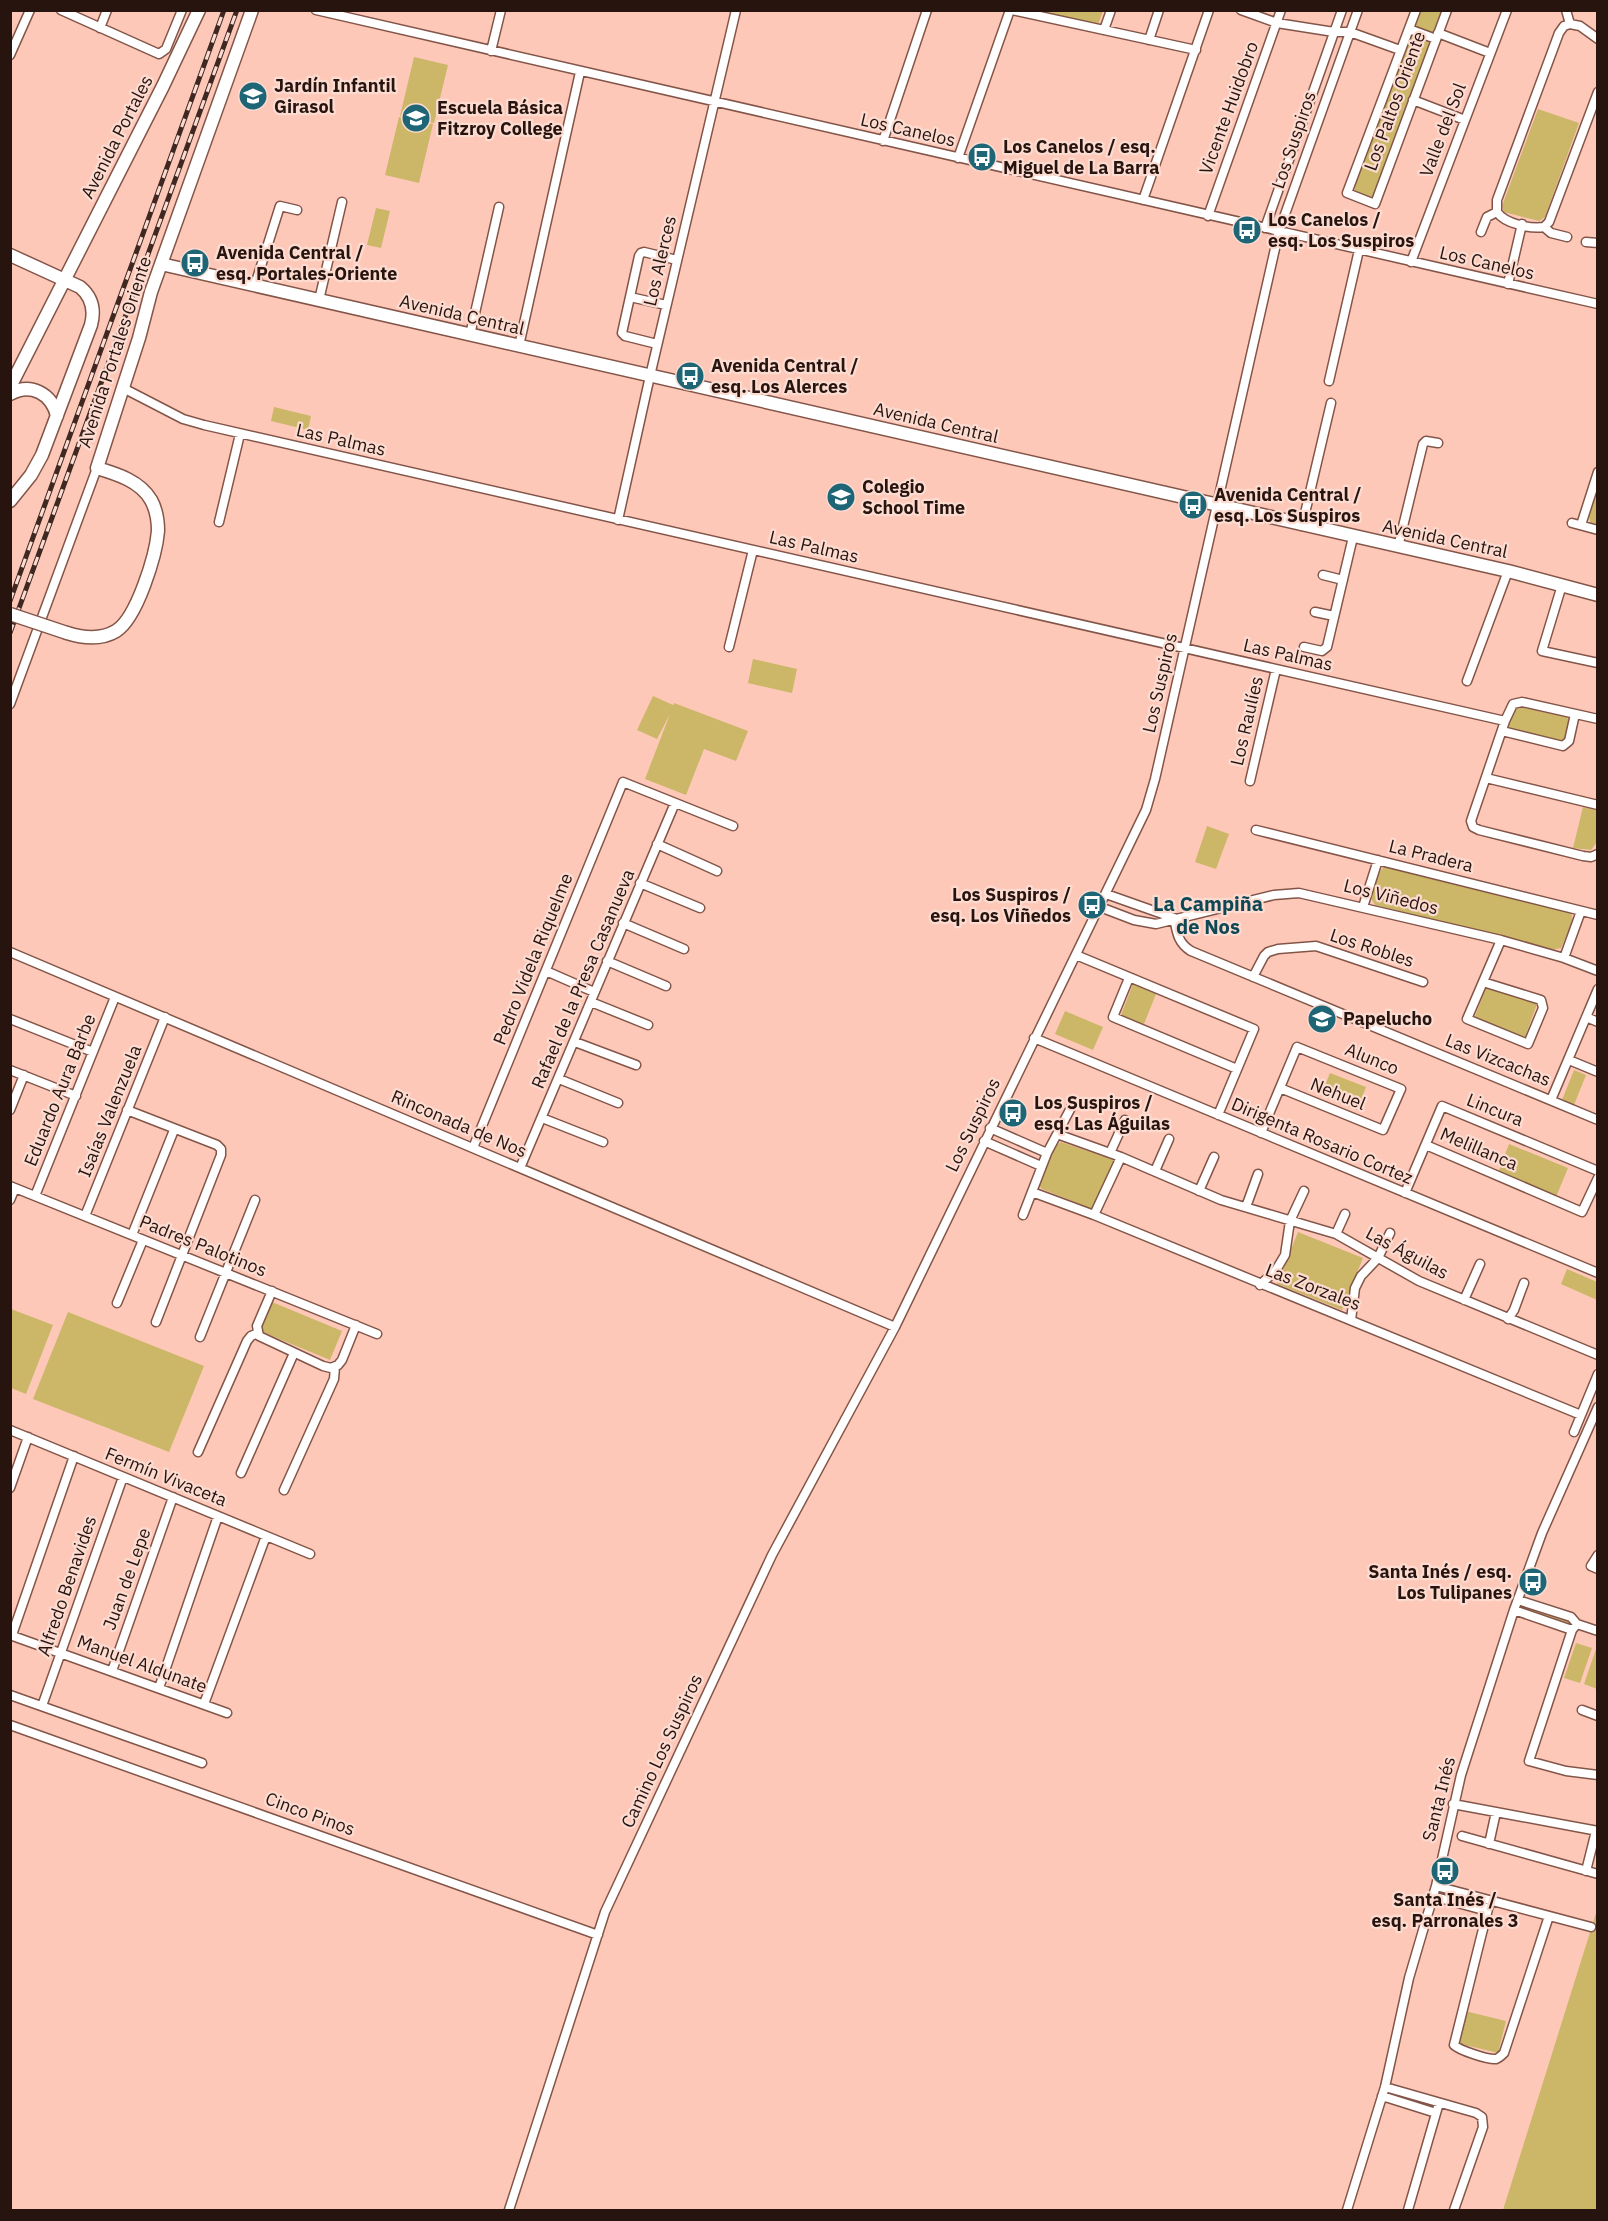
<svg xmlns="http://www.w3.org/2000/svg" width="1608" height="2221" font-family="'IBM Plex Sans',sans-serif">
<rect width="100%" height="100%" fill="#fec8b8"/>
<path fill="#cbb767" d="M1031,11H1103L1098,25Z
M1418,11H1443L1374,197L1367,198L1355,193L1354,185Z
M414,57L448,65L434,123L400,116Z
M1538,109L1579,123L1545,217L1539,221L1504,212L1502,206Z
M399,117L433,124L419,183L385,175Z
M376,208L390,211L381,248L367,245Z
M274,407L311,416L308,430L271,421Z
M1597,489V526L1591,524L1589,517Z
M753,659L797,669L792,693L748,683Z
M653,696L673,705L674,703L748,731L736,761L704,749L686,795L645,779L670,714L657,739L637,730Z
M1519,707L1567,717L1569,722L1564,742L1508,729L1513,711Z
M1583,807L1597,810V842L1591,850L1573,848Z
M1207,826L1229,834L1216,869L1195,862Z
M1385,865L1571,913L1573,921L1561,948L1551,950L1375,905L1371,898L1380,872Z
M1133,984L1156,994L1144,1024L1121,1015Z
M1487,985L1537,1004L1525,1037L1474,1019Z
M1065,1011L1103,1027L1093,1050L1055,1034Z
M1574,1070L1586,1075L1574,1105L1562,1100Z
M1330,1073L1366,1087L1357,1110L1321,1095Z
M1061,1142L1114,1160L1092,1209L1042,1189L1039,1186C1039,1174 1051,1148 1061,1142Z
M1509,1144L1568,1168L1556,1197L1498,1173Z
M1298,1232L1363,1258L1342,1310L1277,1284Z
M1567,1269L1597,1282V1300L1561,1284Z
M272,1302L342,1331L330,1360L260,1331Z
M11,1309L53,1325L26,1394L11,1388Z
M68,1312L204,1366L169,1452L33,1399Z
M1527,1604L1570,1618L1574,1624L1571,1628L1524,1611Z
M1576,1643L1592,1648L1580,1683L1564,1678Z
M1597,1646V1689L1584,1684Z
M1597,1910V2210H1503Z
M1465,2011L1506,2021L1498,2053L1457,2043Z"/>
<g fill="none" stroke-linecap="round" stroke-linejoin="round">
<g stroke="#835548" stroke-width="11">
<path id="street" d="M61,10L159,54L166,49L182,10
M316,10L1598,304
M1012,10L1196,50
M1241,10L1277,23L1334,32H1350L1400,50
M1416,10L1347,193L1375,204L1447,10
M1566,10L1570,24
M1570,24L1580,26L1598,39
M100,28L107,10
M1409,29L1436,39
M1104,30L1111,10
M1438,33L1490,53
M1149,40L1159,10
M491,51L501,10
M10,55L30,10
M1413,100L1465,120
M883,141L927,10
M958,158L1010,10
M1143,200L1209,10
M1497,212V200L1559,33L1564,26L1570,24
M1497,212C1505,224 1531,229 1544,227L1551,233L1567,237
M1208,216L1281,10
M1544,227L1549,222L1598,92
M1265,228L1342,10
M1481,232L1487,217L1497,212
M1586,242L1598,243
M1411,262L1507,10
M1508,284L1522,224
M255,285L280,206L297,210
M630,297L666,305
M319,300L342,202
M470,335L499,207
M657,344L625,336L622,333L639,256L641,253L644,252L677,260
M519,346L580,72
M1329,381L1359,250
M123,388L183,419L204,425L1505,721
M618,520L650,376L736,10
M219,522L240,434
M1572,523L1598,530
M1581,525L1598,472
M1302,526L1331,403
M1398,547L1423,444L1426,441L1438,443
M1323,575L1343,580
M1562,585L1542,651L1598,663
M1315,612L1334,616
M729,647L753,550
M1304,647L1322,651L1327,647L1353,537
M1467,681L1508,571
M10,704L97,468
M1598,719L1522,702L1513,704L1505,721L1471,821L1473,827L1479,830L1583,856L1591,857L1598,854
M1502,731L1563,746L1569,741L1575,714
M1486,778L1598,805
M1250,781L1276,669
M1256,830L1598,915
M657,844L717,871
M640,883L700,908
M1106,894L1174,918
M1100,907L1134,920L1156,924L1274,895L1299,893L1501,940L1564,958L1598,971
M1363,907L1378,860
M1174,918C1177,933 1178,943 1191,951L1598,1120
M623,923L684,949
M10,952L895,1327
M1076,955L1254,1029L1218,1115
M1564,958L1581,911
M607,961L666,986
M546,971L594,992
M1253,977L1264,956L1268,952L1278,949L1316,946L1423,982
M1129,978L1113,1017L1237,1069
M1483,982L1541,1000L1543,1008L1528,1044L1467,1019L1501,940
M591,1002L648,1025
M1586,1017L1598,1022
M10,1019L93,1052
M1034,1038L1598,1273
M575,1042L636,1065
M1569,1060L1598,1072
M10,1070L76,1096
M559,1079L618,1103
M1551,1100L1598,989
M10,1110L24,1075
M127,1110L217,1145L221,1149V1155L156,1322
M542,1118L603,1142
M990,1128L1047,1153
M1261,1133L1297,1047L1401,1089L1383,1130L1280,1088
M1057,1134L1121,1157L1221,1200L1336,1234L1419,1281L1598,1355
M984,1141L1041,1166
M1426,1145L1582,1212L1598,1178
M473,1148L623,782L733,826
M1110,1153L1125,1120
M520,1168L675,803
M1155,1171L1169,1139
M10,1186L377,1334
M1199,1191L1214,1157
M1032,1192L1094,1215L1581,1415
M1405,1193L1442,1106L1598,1171
M35,1196L115,997
M10,1200L15,1188
M1246,1207L1258,1174
M1023,1215L1047,1153L1074,1102
M1094,1215L1121,1157
M85,1216L165,1017
M1336,1234L1345,1214
M132,1235L174,1130
M1260,1285L1276,1270L1285,1255L1290,1221L1304,1191
M272,1291L257,1326L259,1336L323,1366L331,1368L338,1365L342,1360L356,1325
M1464,1300L1480,1264
M117,1303L143,1240
M1508,1319L1514,1310L1524,1283
M1351,1320L1355,1288L1361,1276L1378,1258L1390,1233
M200,1337L255,1200
M10,1430L310,1554
M1574,1432L1598,1374
M198,1452L247,1341L251,1336L258,1333
M241,1473L294,1353
M10,1488L28,1437
M284,1490L334,1379L335,1367
M1598,1555L1591,1566L1598,1569
M1518,1600L1571,1617L1577,1624L1598,1631
M1514,1610L1572,1630
M1577,1624L1572,1630L1529,1761L1566,1771L1598,1775
M10,1635L227,1713
M12,1635L74,1456
M112,1671L173,1497
M159,1688L218,1516
M10,1695L202,1763
M204,1704L266,1536
M42,1706L123,1477
M1582,1710L1598,1716
M10,1725L598,1935
M1453,1804L1598,1831
M1462,1836L1598,1874
M1489,1844L1496,1812
M1586,1871L1596,1831
M1436,1886L1591,1927
M1432,1896L1487,1911
M1490,1901L1454,2045C1459,2050 1488,2060 1496,2059C1499,2058 1502,2055 1504,2053L1549,1916
M1385,2087L1476,2113L1482,2117L1483,2127L1454,2210
M1382,2096L1436,2113
M509,2210L605,1912L772,1555L895,1327L1146,810L1155,779L1279,231L1358,10
M1347,2210L1385,2087L1409,1978L1436,1886L1461,1775L1514,1610L1542,1533L1598,1407
M1408,2210L1439,2103"/>
</g>
<g stroke="#835548" stroke-width="15">
<path id="secondary" d="M10,255L80,287C92,297 95,310 91,325L42,455L31,475L10,501
M161,264L1508,571L1598,595
M10,387L163,86L199,10
M10,394C31,382 52,394 57,416
M67,633C83,638 101,640 116,631C137,618 156,555 158,531C158,521 156,509 151,500C140,481 117,474 97,468L139,338L151,292L252,10"/>
</g>
<use href="#street" stroke="#fff" stroke-width="8"/>
<use href="#secondary" stroke="#fff" stroke-width="12"/>
<g stroke="#3f2822" stroke-width="5">
<path id="rail" d="M10,601L224,10
M10,633L237,10"/>
</g>
<use href="#rail" stroke="#fcdbd1" stroke-width="3" stroke-dasharray="9" stroke-linecap="butt"/>
<g stroke="#835548" stroke-width="15" stroke-linecap="butt">
<path id="secondary-bridge" d="M10,614L67,633"/>
</g>
<use href="#secondary-bridge" stroke="#fff" stroke-width="12"/>
</g>
<defs>
<g id="school-disc" transform="scale(1.5)"><circle r="9.5" fill="#1e6575" stroke="#fcdbd1"/><path d="M0-5L7-2L0 1L-7-2ZM-4 1L0 2.5L4 1V4Q0 6-4 4Z" fill="#fff"/></g>
<g id="bus-disc" transform="scale(1.5)"><circle r="9.5" fill="#1e6575" stroke="#fcdbd1"/><path d="M-5-6H5V4H4V6H2V4H-2V6H-4V4H-5ZM-3.5-4V0h7V-4ZM-3.5 1.2v1.5H-2V1.2ZM2 1.2v1.5H3.5V1.2Z" fill="#fff"/></g>
</defs>
<g fill-rule="evenodd">
<use href="#school-disc" x="253" y="96"/>
<use href="#school-disc" x="416" y="118"/>
<use href="#bus-disc" x="982" y="157"/>
<use href="#bus-disc" x="1247" y="230"/>
<use href="#bus-disc" x="195" y="263"/>
<use href="#bus-disc" x="690" y="376"/>
<use href="#school-disc" x="841" y="497"/>
<use href="#bus-disc" x="1193" y="505"/>
<use href="#bus-disc" x="1092" y="905"/>
<use href="#school-disc" x="1322" y="1019"/>
<use href="#bus-disc" x="1013" y="1113"/>
<use href="#bus-disc" x="1533" y="1582"/>
<use href="#bus-disc" x="1445" y="1871"/>
</g>
<g text-anchor="middle" stroke-width="4.5" stroke-linejoin="round" paint-order="stroke">
<g font-size="18" font-weight="bold" fill="#27140f" stroke="#fcdbd1" text-anchor="start">
<text x="274" y="92">Jardín Infantil<tspan x="274" dy="21">Girasol</tspan></text>
<text x="437" y="114">Escuela Básica<tspan x="437" dy="21">Fitzroy College</tspan></text>
<text x="1003" y="153">Los Canelos / esq.<tspan x="1003" dy="21">Miguel de La Barra</tspan></text>
<text x="1268" y="226">Los Canelos /<tspan x="1268" dy="21">esq. Los Suspiros</tspan></text>
<text x="216" y="259">Avenida Central /<tspan x="216" dy="21">esq. Portales-Oriente</tspan></text>
<text x="711" y="372">Avenida Central /<tspan x="711" dy="21">esq. Los Alerces</tspan></text>
<text x="862" y="493">Colegio<tspan x="862" dy="21">School Time</tspan></text>
<text x="1214" y="501">Avenida Central /<tspan x="1214" dy="21">esq. Los Suspiros</tspan></text>
<text x="1071" y="901" text-anchor="end">Los Suspiros /<tspan x="1071" dy="21">esq. Los Viñedos</tspan></text>
<text x="1343" y="1025">Papelucho</text>
<text x="1034" y="1109">Los Suspiros /<tspan x="1034" dy="21">esq. Las Águilas</tspan></text>
<text x="1512" y="1578" text-anchor="end">Santa Inés / esq.<tspan x="1512" dy="21">Los Tulipanes</tspan></text>
<text x="1445" y="1906" text-anchor="middle">Santa Inés /<tspan x="1445" dy="21">esq. Parronales 3</tspan></text>
</g>
<g font-size="18" fill="#27140f" stroke="#fcdbd1">
<text transform="translate(1395 101) rotate(-70)" y="6">Los Paltos Oriente</text>
<text transform="translate(1229 108) rotate(-70)" y="6">Vicente Huidobro</text>
<text transform="translate(908 130) rotate(13)" y="6">Los Canelos</text>
<text transform="translate(1443 130) rotate(-69)" y="6">Valle del Sol</text>
<text transform="translate(117 137) rotate(-63)" y="6">Avenida Portales</text>
<text transform="translate(1294 140) rotate(-71)" y="6">Los Suspiros</text>
<text transform="translate(660 261) rotate(-77)" y="6">Los Alerces</text>
<text transform="translate(1487 263) rotate(13)" y="6">Los Canelos</text>
<text transform="translate(462 315) rotate(13)" y="6">Avenida Central</text>
<text transform="translate(115 352) rotate(-72)" y="6">Avenida Portales Oriente</text>
<text transform="translate(936 423) rotate(13)" y="6">Avenida Central</text>
<text transform="translate(341 440) rotate(13)" y="6">Las Palmas</text>
<text transform="translate(1445 539) rotate(12)" y="6">Avenida Central</text>
<text transform="translate(814 547) rotate(13)" y="6">Las Palmas</text>
<text transform="translate(1288 655) rotate(13)" y="6">Las Palmas</text>
<text transform="translate(1160 683) rotate(-77)" y="6">Los Suspiros</text>
<text transform="translate(1247 721) rotate(-77)" y="6">Los Raulíes</text>
<text transform="translate(1431 856) rotate(14)" y="6">La Pradera</text>
<text transform="translate(1391 897) rotate(14)" y="6">Los Viñedos</text>
<text transform="translate(1372 948) rotate(18)" y="6">Los Robles</text>
<text transform="translate(533 959) rotate(-68)" y="6">Pedro Videla Riquelme</text>
<text transform="translate(583 979) rotate(-67)" y="6">Rafael de la Presa Casanueva</text>
<text transform="translate(1372 1059) rotate(22)" y="6">Alunco</text>
<text transform="translate(1498 1060) rotate(22)" y="6">Las Vizcachas</text>
<text transform="translate(60 1090) rotate(-68)" y="6">Eduardo Aura Barbe</text>
<text transform="translate(1338 1094) rotate(22)" y="6">Nehuel</text>
<text transform="translate(1495 1110) rotate(22)" y="6">Lincura</text>
<text transform="translate(110 1111) rotate(-68)" y="6">Isaías Valenzuela</text>
<text transform="translate(459 1124) rotate(23)" y="6">Rinconada de Nos</text>
<text transform="translate(973 1125) rotate(-64)" y="6">Los Suspiros</text>
<text transform="translate(1322 1141) rotate(23)" y="6">Dirigenta Rosario Cortez</text>
<text transform="translate(1479 1149) rotate(23)" y="6">Melillanca</text>
<text transform="translate(203 1246) rotate(22)" y="6">Padres Palotinos</text>
<text transform="translate(1407 1253) rotate(28)" y="6">Las Águilas</text>
<text transform="translate(1313 1287) rotate(21)" y="6">Las Zorzales</text>
<text transform="translate(166 1477) rotate(22)" y="6">Fermín Vivaceta</text>
<text transform="translate(127 1579) rotate(-70)" y="6">Juan de Lepe</text>
<text transform="translate(67 1586) rotate(-71)" y="6">Alfredo Benavides</text>
<text transform="translate(142 1664) rotate(20)" y="6">Manuel Aldunate</text>
<text transform="translate(662 1751) rotate(-65)" y="6">Camino Los Suspiros</text>
<text transform="translate(1439 1799) rotate(-76)" y="6">Santa Inés</text>
<text transform="translate(310 1814) rotate(20)" y="6">Cinco Pinos</text>
</g>
<g font-size="20" font-weight="bold" fill="#0d4754" stroke="#fcdbd1">
<text x="1208" y="911">La Campiña<tspan x="1208" dy="23">de Nos</tspan></text>
</g>
</g>
<rect width="1608" height="2221" fill="none" stroke="#27140f" stroke-width="24"/>
</svg>
